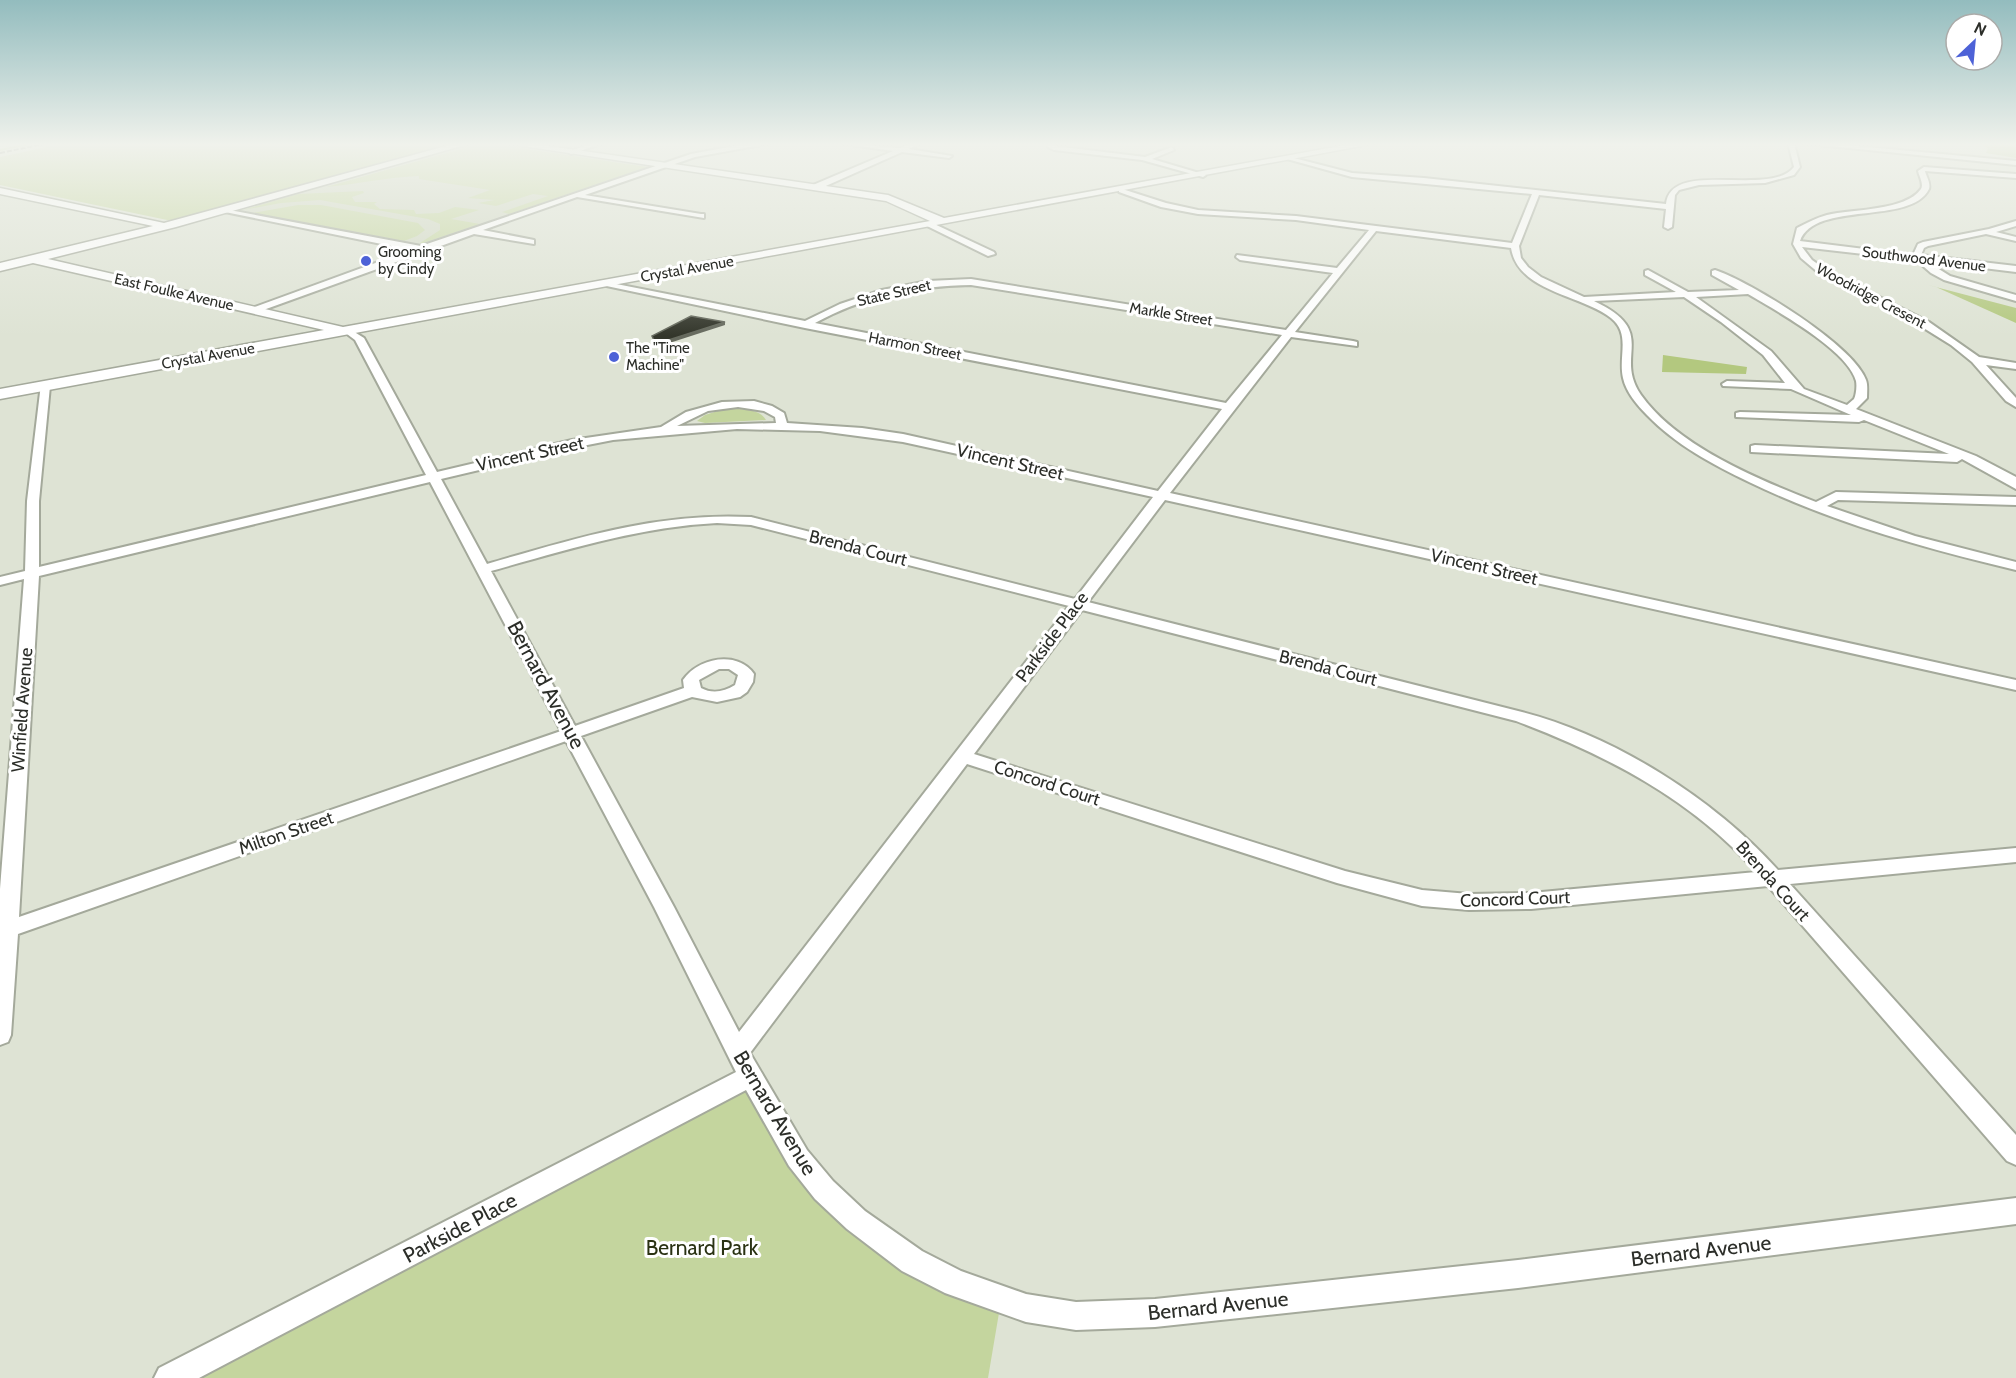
<svg xmlns="http://www.w3.org/2000/svg" width="2016" height="1378" font-family="Cabin,sans-serif">
<rect width="100%" height="100%" fill="#dee3d4"/>
<path fill="#d0d7c2" d="M468,143H507L663,165L422,249L224,211Z"/>
<path fill="#c4d59e" d="M65,143H460L172,221L0,185V157Z
M482,143H486L647,167L509,214L502,212L548,196L533,194L496,206L478,203L494,200L468,198L490,190L419,179V176C388,177 358,184 326,187Z
M363,191L364,193L352,197L355,202H377L374,204L380,209L414,210L416,214L439,213L455,207L479,210L451,219L480,224L423,243H420L440,230V224L428,219L320,200L281,203L243,210L298,194Z
M298,205H321L418,223L425,230L417,236L404,241L253,213Z
M724,409C737,409 759,407 766,420L705,423L697,421L705,415Z
M750,1076L824,1190L1001,1301L988,1378H165Z"/>
<path fill="#b3c87f" d="M1978,143H2016V158L1986,153L1988,148Z
M1928,285L2016,308V323L1936,287Z
M1663,355L1747,367L1746,374L1662,372Z"/>
<g fill="none" stroke-linecap="round" stroke-linejoin="round">
<path stroke="#b3c87f" stroke-width="2" d="M0,150L34,143"/>
<g stroke="#a4a99b" stroke-width="4">
<path id="street" d="M592,143H603L571,154L568,152Z
M750,143H772L695,157L585,195L701,214H704V218L577,197L483,230L534,240V244L474,234L255,313L252,312V308L411,250L220,211L224,209L421,246L691,154Z
M838,143L900,148L912,143H921L909,149L952,156L949,158L902,152L819,189H813V185L893,151Z
M1049,143H1055V146L1145,157L1172,147L1174,150L1152,159L1206,175L1203,177L1142,160L1054,150L1048,147Z
M1788,143H1794L1800,167L1794,175L1765,183L1699,185L1679,190L1675,195L1672,227L1668,229L1664,227L1666,209L1539,195L1519,246L1521,258L1528,267L1541,277L1584,297L1676,292L1645,275V271L1648,270L1688,292L1739,290L1712,275V271L1715,270C1751,282 1853,345 1866,380C1868,385 1867,392 1867,398L1856,409L1976,456L2016,477V489L1962,459L1957,462L1751,452V446L1755,445L1949,454L1864,420L1859,422L1736,417V413L1740,412L1851,415L1791,389L1723,386L1722,384L1727,381L1785,383L1763,355L1721,322L1684,297L1594,301C1660,332 1613,355 1641,395C1677,446 1759,480 1816,502L1836,492L2016,497V505L1838,500L1827,506L1915,536L2016,562V570C1924,548 1834,523 1749,482C1712,464 1676,445 1647,415C1637,405 1626,392 1623,378C1618,356 1631,334 1611,318C1582,295 1518,292 1511,248L1376,231L1295,332L1353,341L1357,342V346L1291,337L1170,493L2016,680V690L1165,500L1088,602L1522,712C1615,736 1714,799 1778,870L2016,848V862L1790,884L2016,1135V1165L2007,1161L1768,886L1531,909L1469,910L1422,906L1337,883L967,764L750,1053L807,1150L833,1181L865,1211L922,1251L961,1271L1026,1294L1076,1302L1155,1299L1518,1260L2016,1198V1224L1518,1288L1155,1327L1076,1330L1026,1322L945,1293L902,1271L847,1229L815,1199L789,1166L746,1090L199,1378H154L159,1368L736,1072L654,907L566,741L18,934L11,1035L8,1042L0,1045V889L24,579L0,585V577L25,571L27,501L41,384H49L50,386L39,501V567L426,475L355,340L343,331L348,328L364,338L437,472L572,440L661,427L686,412L722,402L754,401L772,406L784,413L787,423L862,428L903,434L1158,491L1222,409L805,328L597,284L601,281L805,321L840,304L882,290L928,281L971,279L1286,330L1333,273L1240,260L1236,257L1237,255L1337,268L1369,230L1296,220L1198,214L1161,207L1119,192V188L1166,203L1198,210L1296,216L1512,243L1532,194L1352,177L1287,159L1290,157L1352,173L1424,178L1666,204C1671,158 1771,198 1794,167ZM971,285L1282,335L1226,403L815,323C864,296 916,286 971,285ZM1748,294C1775,310 1848,350 1856,381C1857,386 1856,395 1854,399L1847,405L1804,389L1771,351L1696,297ZM738,407L764,411L775,417L776,423L677,426L708,411ZM737,429L820,431L903,442L1153,497L1075,599L751,517C658,512 576,538 487,564L441,479L572,448L613,440ZM430,482L561,731L19,917L39,576ZM717,523L751,525L1069,606L739,1032L674,907L581,736L692,697L717,702L740,697L747,692L753,682L754,674C737,650 698,658 683,680L684,688L575,726L491,571C566,550 639,527 717,523ZM1082,610L1516,721C1606,755 1692,799 1756,872L1531,893L1469,894L1422,890L1345,871L974,754ZM719,669H729L738,675L735,685C724,692 712,694 701,688L699,680Z
M1799,143H1826L2016,161V165Z
M1924,167L2016,174V178L1925,171C1926,176 1931,183 1929,189C1911,226 1815,200 1800,241L1913,255L1918,244L1923,242L1989,229L2016,221V226L1996,232L2016,237V241L1986,234L1928,246L1924,248L1921,255L2016,266V272L1926,261L1950,276L2016,295V301L1944,280L1931,273L1916,260L1802,247L1812,260L1826,270L1929,322L1979,357L2016,363V369L1986,365L2016,398V407L2006,401L1972,362L1951,345L1906,317L1820,274L1801,258L1793,244L1797,228C1807,223 1816,218 1827,215C1852,209 1906,211 1921,189C1924,184 1919,176 1918,171Z
M930,222L994,252L995,254L988,256L927,226L926,224Z"/>
</g>
<g stroke="#a4a99b" stroke-width="3">
<path id="secondary" d="M457,143H472L176,227L48,259L343,327L930,221L886,201L503,143H528L888,195L944,218L1356,143H1377L0,399V389L324,330L33,263L0,271V263L153,226L0,194V188L164,223Z"/>
</g>
<use href="#street" fill="#fff" fill-rule="evenodd"/>
<use href="#secondary" fill="#fff" fill-rule="evenodd"/>
<path stroke="#4b4e47" stroke-width="2" stroke-dasharray="5 2" stroke-linecap="butt" d="M0,153L48,143"/>
</g>
<path fill="#666a5e" d="M725,322V325L657,347L656,344Z"/>
<path fill="#33362b" stroke="#666a5e" stroke-width="1.5" d="M691,316L725,322L656,344L652,336Z"/>
<linearGradient id="sky" x2="0" y2="1"><stop stop-color="#93bcbe"/><stop offset="0.43" stop-color="#f0f2ec"/><stop offset="1" stop-color="#f0f2ec" stop-opacity="0"/></linearGradient>
<rect width="2016" height="336" fill="url(#sky)"/>
<g fill="#4d62d7" stroke="#fff" stroke-width="2">
<circle cx="366" cy="261" r="6"/>
<circle cx="614" cy="357" r="6"/>
</g>
<g text-anchor="middle" stroke-width="6" stroke-linejoin="round" paint-order="stroke">
<g font-size="15" fill="#2c2e29" stroke="#fff" text-anchor="start">
<text x="378" y="257">Grooming<tspan x="378" dy="17">by Cindy</tspan></text>
<text x="626" y="353">The "Time<tspan x="626" dy="17">Machine"</tspan></text>
</g>
<g font-size="15" fill="#2c2e29" stroke="#fff">
<text transform="translate(1924 259) rotate(7)" y="5">Southwood Avenue</text>
<text transform="translate(687 269) rotate(-10)" y="5">Crystal Avenue</text>
<text transform="translate(174 292) rotate(13)" y="5">East Foulke Avenue</text>
<text transform="translate(894 293) rotate(-13)" y="5">State Street</text>
<text transform="translate(1871 296) rotate(28)" y="5">Woodridge Cresent</text>
<text transform="translate(1171 314) rotate(9)" y="5">Markle Street</text>
<text transform="translate(915 346) rotate(11)" y="5">Harmon Street</text>
<text transform="translate(208 356) rotate(-10)" y="5">Crystal Avenue</text>
</g>
<g font-size="18" fill="#2c2e29" stroke="#fff">
<text transform="translate(530 454) rotate(-12)" y="6">Vincent Street</text>
<text transform="translate(1010 462) rotate(13)" y="6">Vincent Street</text>
<text transform="translate(858 548) rotate(14)" y="6">Brenda Court</text>
<text transform="translate(1484 567) rotate(13)" y="6">Vincent Street</text>
<text transform="translate(1052 637) rotate(-53)" y="6">Parkside Place</text>
<text transform="translate(1328 668) rotate(14)" y="6">Brenda Court</text>
<text transform="translate(22 710) rotate(-86)" y="6">Winfield Avenue</text>
<text transform="translate(1047 783) rotate(18)" y="6">Concord Court</text>
<text transform="translate(286 833) rotate(-19)" y="6">Milton Street</text>
<text transform="translate(1773 881) rotate(48)" y="6">Brenda Court</text>
<text transform="translate(1515 899) rotate(-2)" y="6">Concord Court</text>
</g>
<g font-size="21" fill="#2c2e29" stroke="#fff">
<text transform="translate(546 685) rotate(62)" y="7">Bernard Avenue</text>
<text transform="translate(775 1113) rotate(59)" y="7">Bernard Avenue</text>
<text transform="translate(460 1228) rotate(-28)" y="7">Parkside Place</text>
<text transform="translate(1701 1251) rotate(-7)" y="7">Bernard Avenue</text>
<text transform="translate(1218 1306) rotate(-6)" y="7">Bernard Avenue</text>
</g>
<g font-size="21" fill="#2a3213" stroke="#fff">
<text x="702" y="1255">Bernard Park</text>
</g>
</g>
<g transform="translate(1974 42) rotate(26)"><circle r="28" fill="#ffffff" stroke="#ababa9" stroke-width="1.5"/>
<path d="M0-4.5L10 22L0 15L-10 22Z" fill="#4d62d7"/>
<text y="-9" font-size="16" font-weight="bold" text-anchor="middle" fill="#2c2e29">N</text>
</g>
</svg>
